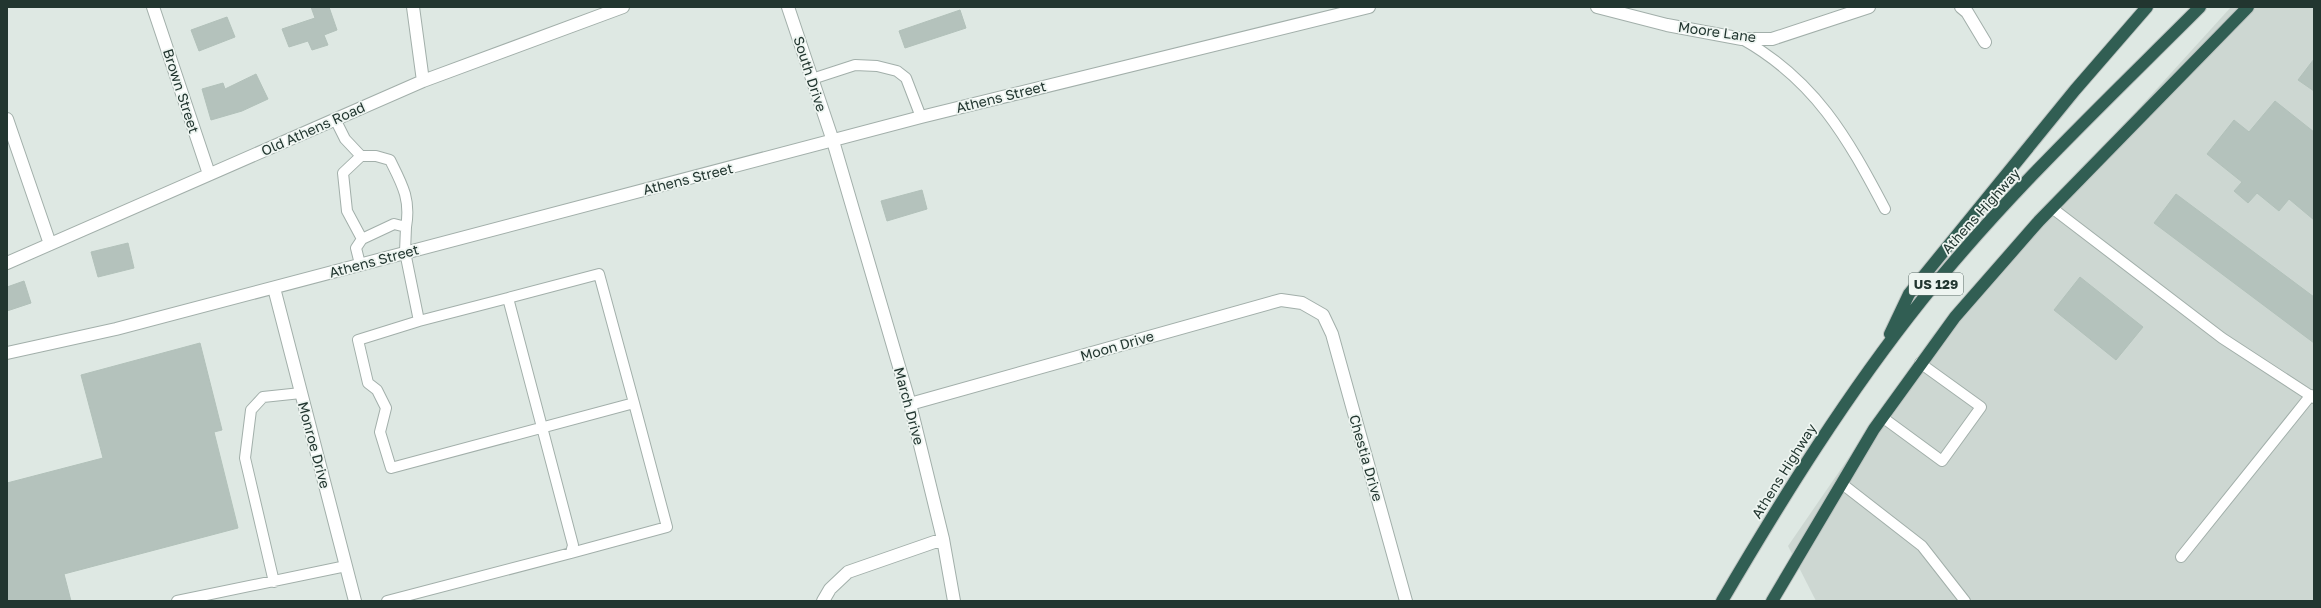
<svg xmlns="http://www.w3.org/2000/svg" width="2321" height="608" font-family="'Golos Text',sans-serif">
<rect width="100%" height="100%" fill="#dee8e3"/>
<path fill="#cdd7d2" d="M2231,7H2314V601H1816L1788,546L1933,335Z"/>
<path fill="#b4c2bc" stroke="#b2c1ba" d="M311,7H329L337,30L324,35L328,45L312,50L308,41L289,47L282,29L315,18Z
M960,10L966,28L905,48L899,31Z
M227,17L235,37L199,51L191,30Z
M2314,59V91L2298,80Z
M256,74L268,99L242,111L211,120L202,89L223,83L225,89Z
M2275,101L2314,132V220L2289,199L2279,211L2257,193L2248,203L2234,191L2242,182L2207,154L2234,120L2249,132Z
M922,190L927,209L887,221L881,201Z
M2176,194L2314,297V343L2154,223Z
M128,243L134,268L98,277L91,252Z
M2080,277L2143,327L2116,360L2054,310Z
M24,281L31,303L7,311V287Z
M200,343L222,430L214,432L238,528L64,574L71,601H7V483L103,458L81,375Z"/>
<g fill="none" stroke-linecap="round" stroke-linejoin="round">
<g stroke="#a2afaa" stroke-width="12">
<path id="lane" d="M1742,39C1815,80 1847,137 1885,209
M812,79L855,65L877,66L897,71L906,78L921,117
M335,119L345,139L361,156H376L390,160C402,184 411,199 406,227
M361,156L343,173L347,211L362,239
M2052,208L2222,338L2314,398
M360,264L356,248L362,239L394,224L406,227L405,252L419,321L508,298L573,545L571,553L387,601
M419,321L358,340L368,383L377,390L386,408L380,432L391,468L634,403L599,274L508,298
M1882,417L1942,461L1981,407L1920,363
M1841,483L1922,546L1965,601
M571,553L667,527L634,403
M2181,557L2311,395
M274,582L245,458L251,410L263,397L301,393
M177,601L346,566"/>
</g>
<g stroke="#a2afaa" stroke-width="14">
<path id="street" d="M153,7L209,174
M413,7L423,81
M788,7L833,141L910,404L943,539L954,601
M1597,7L1667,25L1742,39H1772L1869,7
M1961,7L1967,12L1985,42
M7,119L50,244
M7,263L423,81L623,7
M274,288L355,601
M7,353L116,329L921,117L1369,7
M910,404L1281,300L1302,303L1323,315L1332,334L1406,601
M823,601L830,589L848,572L943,539"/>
</g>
<g stroke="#bdc3c1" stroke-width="14">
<path id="highway" d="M1890,334L1909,294L2075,90L2147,7
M1722,601C1783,497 1847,394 1922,300C2006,195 2105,102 2200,7
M1772,601L1874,429L1955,317L2039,221L2248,7"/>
</g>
<use href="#lane" stroke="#fff" stroke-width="10"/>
<use href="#street" stroke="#fff" stroke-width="12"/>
<use href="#highway" stroke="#315e53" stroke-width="12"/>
</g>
<g text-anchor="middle" stroke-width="3.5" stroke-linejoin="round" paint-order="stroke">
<rect fill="#eef5f1" stroke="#5f6f6a" stroke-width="1" x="1909" y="273" width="54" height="22" rx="3"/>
<g font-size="13" font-weight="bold" fill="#223630">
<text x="1936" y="289">US 129</text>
</g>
<g font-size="14" fill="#223630" stroke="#eef5f1">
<text transform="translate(1717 32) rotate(8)" y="5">Moore Lane</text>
<text transform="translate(810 74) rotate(72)" y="5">South Drive</text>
<text transform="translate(181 91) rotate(72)" y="5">Brown Street</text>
<text transform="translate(1001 97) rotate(-14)" y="5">Athens Street</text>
<text transform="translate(313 129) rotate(-24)" y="5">Old Athens Road</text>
<text transform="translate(688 179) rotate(-14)" y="5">Athens Street</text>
<text transform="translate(1981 211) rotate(-48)" y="5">Athens Highway</text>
<text transform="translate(374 261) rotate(-15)" y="5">Athens Street</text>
<text transform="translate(1117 346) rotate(-16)" y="5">Moon Drive</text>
<text transform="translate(909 406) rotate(75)" y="5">March Drive</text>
<text transform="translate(314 445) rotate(75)" y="5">Monroe Drive</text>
<text transform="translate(1366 458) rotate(74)" y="5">Chestia Drive</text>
<text transform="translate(1784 471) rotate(-58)" y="5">Athens Highway</text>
</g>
</g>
<rect width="2321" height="608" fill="none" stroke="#223630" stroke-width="16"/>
</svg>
